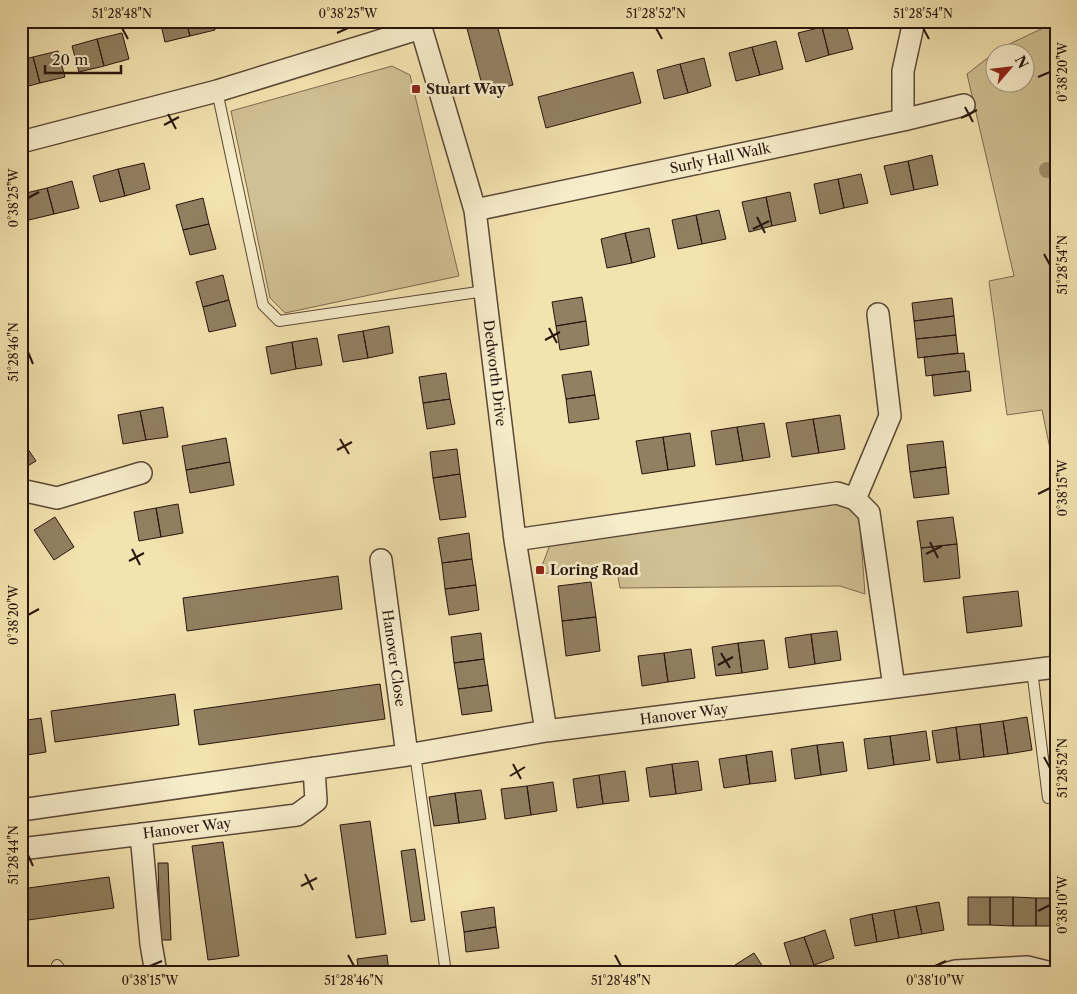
<svg xmlns="http://www.w3.org/2000/svg" width="1077" height="994" font-family="'Libre Caslon Text',serif">
<rect width="100%" height="100%" fill="#f3e3af"/>
<filter id="stains"><feTurbulence type="fractalNoise" baseFrequency=".004" numOctaves="4"/><feColorMatrix values="0 0 0 0 .2 0 0 0 0 .09 0 0 0 0 .02 0 0 0 .5 -.17"/></filter>
<radialGradient id="worn" r=".72"><stop offset=".6" stop-color="#630" stop-opacity="0"/><stop offset="1" stop-color="#630" stop-opacity=".3"/></radialGradient>
<path fill="#d0c093" stroke="#7c6a50" d="M1056,22V478L1042,410L1007,415L989,281L1014,276L967,74L994,53V82H1024V52H995L1001,48Z
M392,66L410,75L459,276L285,313L270,298L231,111Z
M839,500L859,511L865,594L840,586L620,588L616,565L539,574L551,542Z"/>
<path fill="#918061" stroke="#27150d" d="M160,21H186L190,36L165,42Z
M186,21H213L215,30L190,36Z
M465,21H496L513,85L484,92Z
M845,21L853,49L829,55L822,27Z
M822,27L829,55L806,62L798,33Z
M122,33L129,59L104,66L97,39Z
M97,39L104,66L79,72L72,46Z
M776,41L783,69L760,75L752,47Z
M752,47L760,75L736,81L729,53Z
M58,51L65,77L40,83L33,57Z
M33,57L40,83L21,88V60Z
M704,58L711,86L688,93L680,64Z
M680,64L688,93L664,99L657,70Z
M633,72L641,103L546,128L538,97Z
M932,155L938,185L914,190L908,161Z
M908,161L914,190L891,195L884,166Z
M144,163L150,189L125,196L118,169Z
M118,169L125,196L100,202L93,176Z
M861,174L868,203L844,208L838,179Z
M838,179L844,208L820,214L814,184Z
M72,181L79,208L54,214L47,188Z
M47,188L54,214L29,220L22,194Z
M790,192L796,221L772,226L766,197Z
M766,197L772,226L749,232L742,202Z
M203,198L209,224L183,230L176,205Z
M719,210L726,239L702,244L696,215Z
M696,215L702,244L678,249L672,220Z
M209,224L216,249L190,255L183,230Z
M649,228L655,257L632,263L625,233Z
M625,233L632,263L607,268L601,239Z
M223,275L229,300L203,307L196,282Z
M582,297L586,321L556,326L552,302Z
M952,298L954,316L914,321L912,303Z
M229,300L236,326L209,332L203,307Z
M954,316L956,335L916,339L914,321Z
M586,321L589,345L560,350L556,326Z
M389,326L393,353L368,358L363,331Z
M363,331L368,358L343,362L338,335Z
M956,335L958,353L918,358L916,339Z
M317,338L322,365L296,369L292,342Z
M292,342L296,369L271,374L266,347Z
M964,353L966,371L926,376L924,357Z
M591,371L595,395L566,399L562,375Z
M969,371L971,391L934,396L932,375Z
M446,373L450,399L423,403L419,377Z
M595,395L599,419L569,423L566,399Z
M450,399L455,424L427,429L423,403Z
M163,407L168,437L146,440L140,411Z
M140,411L146,440L123,444L118,415Z
M840,415L845,449L819,453L813,419Z
M813,419L819,453L792,457L786,423Z
M764,423L770,457L743,461L737,427Z
M737,427L743,461L716,465L711,431Z
M690,433L695,466L668,470L663,437Z
M663,437L668,470L642,474L636,441Z
M226,438L230,462L186,470L182,446Z
M21,439L36,461L21,470Z
M943,441L946,467L910,472L907,445Z
M457,449L460,474L433,478L430,452Z
M230,462L234,485L190,493L186,470Z
M946,467L949,494L914,498L910,472Z
M460,474L466,517L440,520L433,478Z
M178,504L183,533L161,537L156,508Z
M156,508L161,537L139,541L134,512Z
M55,517L74,547L54,560L34,530Z
M953,517L957,544L921,548L917,521Z
M469,533L472,559L442,563L438,538Z
M957,544L960,578L924,582L921,548Z
M472,559L476,585L445,589L442,563Z
M338,576L342,609L187,631L183,598Z
M591,582L596,617L562,621L558,586Z
M476,585L479,610L449,615L445,589Z
M1018,591L1022,626L967,633L963,597Z
M596,617L600,651L566,656L562,621Z
M837,631L841,660L815,664L811,634Z
M481,633L484,659L454,663L451,637Z
M811,634L815,664L789,668L785,638Z
M764,640L768,669L742,673L738,643Z
M738,643L742,673L716,676L712,647Z
M691,649L695,678L668,682L664,653Z
M664,653L668,682L642,686L638,656Z
M484,659L488,685L458,689L454,663Z
M380,684L385,719L199,745L194,710Z
M488,685L492,711L462,715L458,689Z
M175,694L179,725L55,742L51,711Z
M1027,717L1032,750L1008,754L1003,721Z
M41,718L46,752L21,756V721Z
M1003,721L1008,754L984,757L980,724Z
M980,724L984,757L960,760L956,727Z
M956,727L960,760L937,763L932,731Z
M926,731L930,760L894,765L890,736Z
M890,736L894,765L868,769L864,739Z
M843,742L847,771L821,775L817,745Z
M817,745L821,775L795,779L791,749Z
M772,751L776,781L750,784L746,755Z
M746,755L750,784L724,788L719,759Z
M698,761L702,790L676,794L672,764Z
M672,764L676,794L650,797L646,768Z
M625,771L629,801L603,804L599,775Z
M599,775L603,804L577,808L573,779Z
M553,782L557,811L531,815L527,786Z
M527,786L531,815L505,819L501,789Z
M481,790L486,819L459,823L455,793Z
M455,793L459,823L434,826L429,797Z
M370,821L386,934L356,938L340,825Z
M223,842L239,956L208,960L192,846Z
M415,849L425,920L411,922L401,851Z
M158,863H168L171,940H160Z
M109,877L114,908L21,921V889Z
M968,897H990V925H968Z
M990,897H1013V926L990,925Z
M1013,897L1036,898V926H1013Z
M1036,898H1056V926H1036Z
M939,902L944,930L922,934L916,906Z
M916,906L922,934L899,938L894,910Z
M494,907L496,927L464,932L461,912Z
M894,910L899,938L877,942L872,914Z
M872,914L877,942L855,946L850,919Z
M496,927L499,948L466,952L464,932Z
M825,930L834,958L814,965L804,937Z
M804,937L814,965L793,972L784,943Z
M754,953L767,973H740L735,965Z
M387,955L389,973H359L357,959Z
M37,965L44,973H27Z"/>
<g fill="none" stroke-linecap="round" stroke-linejoin="round">
<g stroke="#5a4836" stroke-width="12">
<path id="lane" d="M217,91L263,305L279,321L485,291
M1032,670L1048,798
M415,754L446,973
M57,965L63,973"/>
</g>
<g stroke="#5a4836" stroke-width="24">
<path id="street" d="M419,21L475,210L515,540L546,731
M903,120V71L914,21
M21,142L217,91L421,28
M475,210L903,120L964,105
M21,490L57,498L141,473
M855,499L890,416L878,314
M515,540L837,493L855,499L869,513L894,687
M381,560L407,755
M21,810L407,755L546,731L1056,667
M141,834L151,944L156,973
M21,849L297,815L316,801L314,768
M948,973L955,971L1027,967L1051,973"/>
</g>
<use href="#lane" stroke="#f7edcb" stroke-width="10"/>
<use href="#street" stroke="#f7edcb" stroke-width="21"/>
</g>
<circle fill="#9f8e6c" cx="1047" cy="170" r="8"/>
<path fill="none" stroke="#27150d" stroke-width="2" d="M122,28L128,39M656,28L662,39M923,28L929,39M337,33L348,28M1038,77L1050,72M965,107L973,122M168,114L176,129M961,118L977,110M164,125L179,117M28,198L39,192M757,217L765,233M753,229L769,221M1044,254L1050,265M549,328L557,343M545,340L560,332M28,352L33,364M340,439L349,454M337,450L352,442M1038,494L1050,488M930,542L938,558M132,549L140,565M926,554L942,546M129,561L144,553M28,615L39,609M721,653L730,668M718,665L733,657M1044,757L1050,768M513,764L521,779M510,776L525,767M28,855L33,866M305,874L313,890M301,886L317,878M1038,911L1050,905M348,955L354,966M615,955L621,966M150,966L162,961M935,966L946,961"/>
<g fill="#8f2418" stroke="#f7edcb" stroke-width="2">
<rect x="411" y="84" width="10" height="10" rx="2.5"/>
<rect x="535" y="565" width="10" height="10" rx="2.5"/>
</g>
<g text-anchor="middle" stroke-width="5" stroke-linejoin="round" paint-order="stroke">
<g font-size="14" font-weight="bold" fill="#27150d" stroke="#f7edcb" text-anchor="start">
<text x="426" y="94">Stuart Way</text>
<text x="550" y="575">Loring Road</text>
</g>
<g font-size="14" fill="#27150d" stroke="#f7edcb">
<text transform="translate(720 158) rotate(-12)" y="5">Surly Hall Walk</text>
<text transform="translate(495 373) rotate(83)" y="5">Dedworth Drive</text>
<text transform="translate(394 658) rotate(82)" y="5">Hanover Close</text>
<text transform="translate(684 714) rotate(-7)" y="5">Hanover Way</text>
<text transform="translate(187 828) rotate(-7)" y="5">Hanover Way</text>
</g>
</g>
<rect width="1077" height="994" fill="none" stroke="#f3e3af" stroke-width="55"/>
<g transform="translate(1010 68) rotate(62)"><circle r="24" fill="#f7edcb" stroke="#a4977f"/>
<path d="M0-4L9 19L0 12L-9 19Z" fill="#8f2418"/>
<text y="-8" font-size="14" font-weight="bold" text-anchor="middle" fill="#27150d">N</text>
</g>
<path d="M45 65v8h76v-8" fill="none" stroke="#27150d" stroke-width="2.5"/>
<text x="52" y="65" font-size="15" fill="#27150d" stroke="#f7edcb" stroke-width="4" paint-order="stroke">20 m</text>
<rect x="28" y="28" width="1022" height="938" fill="none" stroke="#27150d" stroke-width="2"/>
<g font-size="12" text-anchor="middle" fill="#27150d">
<text x="122" y="18">51°28'48"N</text>
<text x="348" y="18">0°38'25"W</text>
<text x="656" y="18">51°28'52"N</text>
<text x="923" y="18">51°28'54"N</text>
<text transform="translate(1063 72) rotate(-90)" y="4">0°38'20"W</text>
<text transform="translate(14 198) rotate(-90)" y="4">0°38'25"W</text>
<text transform="translate(1063 265) rotate(-90)" y="4">51°28'54"N</text>
<text transform="translate(14 352) rotate(-90)" y="4">51°28'46"N</text>
<text transform="translate(1063 488) rotate(-90)" y="4">0°38'15"W</text>
<text transform="translate(14 615) rotate(-90)" y="4">0°38'20"W</text>
<text transform="translate(1063 768) rotate(-90)" y="4">51°28'52"N</text>
<text transform="translate(14 855) rotate(-90)" y="4">51°28'44"N</text>
<text transform="translate(1063 905) rotate(-90)" y="4">0°38'10"W</text>
<text x="150" y="985">0°38'15"W</text>
<text x="354" y="985">51°28'46"N</text>
<text x="621" y="985">51°28'48"N</text>
<text x="935" y="985">0°38'10"W</text>
</g>
<rect width="100%" height="100%" filter="url(#stains)"/>
<rect width="100%" height="100%" fill="url(#worn)"/>
</svg>
